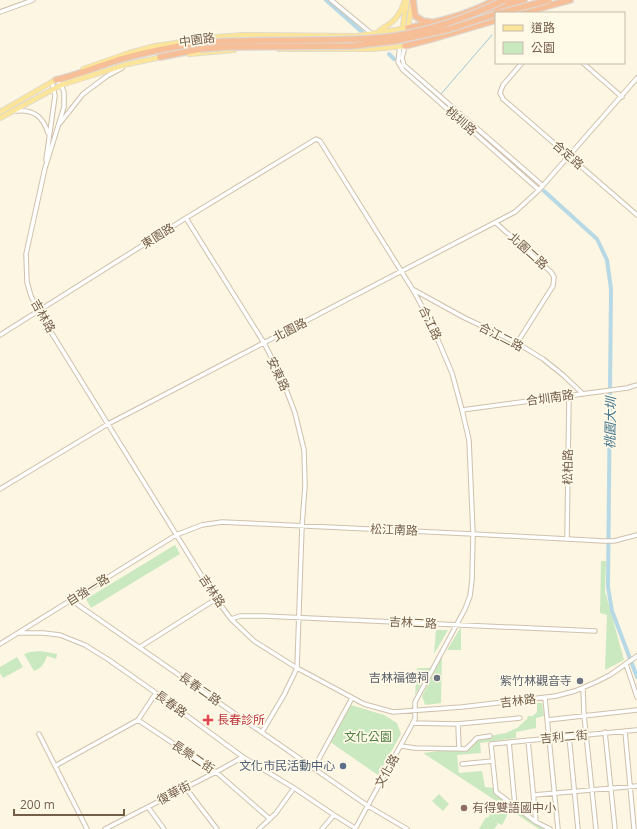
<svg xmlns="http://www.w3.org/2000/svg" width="637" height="829" font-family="'Open Sans','Noto Sans TC',sans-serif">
<rect width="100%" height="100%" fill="#fcf6e2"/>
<path fill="#cbe9c1" d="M175,545L180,554L91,608L86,599Z
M601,561H606L605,591L624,660L605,670L607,615L600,613Z
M461,627V650H447Z
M436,630H448L434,654Z
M41,651L57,654L56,659L47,656C44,664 42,668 34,671L24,654L30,652Z
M442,656L441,703L425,705L422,696Z
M17,657L23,667L3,678L0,673V667Z
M417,668H431L415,695Z
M537,703H542L544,716L536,718V728L516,732V738L480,743L481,753L457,755L459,773L482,771L485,787L494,788L496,795L532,821L546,829H539L423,753L455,749H468L478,738L506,733L517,728L527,719L528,716H533L537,712Z
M351,705L384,715L397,723L401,734L378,775L330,742Z
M439,794L449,804L443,811L432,801Z
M496,804L509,812L502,825L495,822L498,824L494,829H479L486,817L488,818Z"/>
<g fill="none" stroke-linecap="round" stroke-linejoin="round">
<path stroke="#9dc5d7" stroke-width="1" d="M441,94L492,35"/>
<path stroke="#b7d8e5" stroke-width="4" d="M326,0L362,32
M389,54L394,59
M544,191L597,239L607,260L611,289L608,587L612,611L637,677"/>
<g stroke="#cfc1ac" stroke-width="5.5">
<path id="minor" d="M331,0L371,33
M0,12L33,0
M400,46L398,62L403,70L539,190
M405,46L402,58L404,65L542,185
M522,63L503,85L500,93L503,99L637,215
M583,63L622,97
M56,80L61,85L64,92V107L45,168L26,254L27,282L31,296L38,311L216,599L231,619L254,641L297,668L364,704L393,712L462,707L556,696L575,691L596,682L610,675L637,656
M16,111C33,109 43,116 48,133
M60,123L83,94L107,76L122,68
M46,160L55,96L52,82
M186,218L264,343L281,376L295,413L304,450L305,486L302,526L297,668L284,695L262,732
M496,223L551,272L554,277L553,286L517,343
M414,290L463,317L517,343L543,359L563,375L583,394
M0,335L186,218L316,139L320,141L413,290L429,319L452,373L462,410L469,440L473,534L472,580L470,596L465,609L415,702V719L355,829
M462,410L627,388L637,385
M0,489L108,424L515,212L539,190L637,78
M567,539L569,395
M71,600L368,806L407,829
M231,619L240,616H264L595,631
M19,633H43L60,635L85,645L109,660L156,693L243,757L294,788L334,815L355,828
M0,644L176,535L202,525L222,522L473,534L604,541H614L637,535
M140,647L216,599
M626,664L637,697
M583,688L584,715L596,829
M156,693L138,720L216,772L270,819
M545,698L558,829
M547,720L637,710
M413,723L457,724L520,718
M458,724L459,749
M625,731L634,829
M605,732L615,829
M39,734L87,829
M569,736L578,829
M528,740L536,822
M509,742L515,806
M401,746L415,748L466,749L477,738L490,736
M462,764L493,761
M55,766L138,720
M314,768L352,698
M185,787L217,829
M534,795L637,786
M148,807L164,829
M105,829L216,772L243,757
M259,829L276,813L294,788
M322,829L334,815
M550,829L536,822L496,792L491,744L637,730"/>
</g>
<g stroke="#ddd8d3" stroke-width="6">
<path id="major" d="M380,30C394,22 400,16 405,0
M402,31L407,0
M279,49H372L405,46L412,4
M189,54L234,50
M83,69L129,53L155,46L216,37L243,35L356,36L408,28
M0,112L57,79
M0,118L61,85L128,64L162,57"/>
</g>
<g stroke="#ddd8d3" stroke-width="8">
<path id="highway" d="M413,1L415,16L423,21L430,22
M506,10L524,0
M522,13L570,0
M408,28C438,22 468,15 495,0
M437,29L491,11L515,0
M405,46L428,40L496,20
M160,57L200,49
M56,80C77,75 97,67 118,60C145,52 172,47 199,43"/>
</g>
<use href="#minor" stroke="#fff" stroke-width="3.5"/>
<use href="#major" stroke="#fbe59a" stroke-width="4.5"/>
<use href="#highway" stroke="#f6bf98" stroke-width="5.5"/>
<g stroke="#ddd8d3" stroke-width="8" stroke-linecap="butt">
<path id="highway-bridge" d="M500,13L549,0
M199,43C236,40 273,41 309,40C337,40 366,40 394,36C433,30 469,17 504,0
M200,49L227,47L351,46L395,41L450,29L496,14"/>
</g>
<use href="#highway-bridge" stroke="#f6bf98" stroke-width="5.5"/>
</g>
<g fill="#6b7280" stroke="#fff9e8" stroke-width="1.5">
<circle cx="437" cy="678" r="4"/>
<circle cx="580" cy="681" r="4"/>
</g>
<path fill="#e0444e" stroke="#fff9e8" stroke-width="1.5" d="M206 714h4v4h4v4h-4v4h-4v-4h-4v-4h4z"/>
<circle fill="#5c6f8a" stroke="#fff9e8" stroke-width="1.5" cx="343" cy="766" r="4"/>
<circle fill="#8d6e63" stroke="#fff9e8" stroke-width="1.5" cx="464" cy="808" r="4"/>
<g text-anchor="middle" stroke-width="3.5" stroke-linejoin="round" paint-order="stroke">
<g font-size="12" fill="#735e49" stroke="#fff9e8">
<text transform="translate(197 40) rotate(-8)" y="4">中園路</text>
<text transform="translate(461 121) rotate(41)" y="4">桃圳路</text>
<text transform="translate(568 155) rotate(41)" y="4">合定路</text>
<text transform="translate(158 236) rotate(-32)" y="4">東園路</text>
<text transform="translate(528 251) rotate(42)" y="4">北園二路</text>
<text transform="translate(43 316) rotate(61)" y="4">吉林路</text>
<text transform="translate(430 323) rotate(64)" y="4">合江路</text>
<text transform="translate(290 330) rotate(-27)" y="4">北園路</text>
<text transform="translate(501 337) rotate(27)" y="4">合江二路</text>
<text transform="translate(278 374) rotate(65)" y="4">安東路</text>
<text transform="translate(550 398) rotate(-8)" y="4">合圳南路</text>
<text transform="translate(568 467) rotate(-89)" y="4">松柏路</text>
<text transform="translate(394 530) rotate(2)" y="4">松江南路</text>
<text transform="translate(88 590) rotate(-32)" y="4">自強一路</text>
<text transform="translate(212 591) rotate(56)" y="4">吉林路</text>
<text transform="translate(413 623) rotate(3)" y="4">吉林二路</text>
<text transform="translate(200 689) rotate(35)" y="4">長春二路</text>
<text transform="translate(518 701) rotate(-7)" y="4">吉林路</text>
<text transform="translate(171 704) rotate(36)" y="4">長春路</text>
<text transform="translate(564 737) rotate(-5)" y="4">吉利二街</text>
<text transform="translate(193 757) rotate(34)" y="4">長樂二街</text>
<text transform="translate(387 771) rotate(-61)" y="4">文化路</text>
<text transform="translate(174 793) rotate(-28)" y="4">復華街</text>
</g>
<g font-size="12" fill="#5b616d" stroke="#fff9e8" text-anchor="end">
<text x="429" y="682">吉林福德祠</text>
<text x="572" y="685">紫竹林觀音寺</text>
</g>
<g font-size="12" fill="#be3a42" stroke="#fff9e8" text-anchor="start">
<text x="217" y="724">長春診所</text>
</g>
<g font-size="12" fill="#4c7f43" stroke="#fff9e8">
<text x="368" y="741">文化公園</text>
</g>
<g font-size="12" fill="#4e5e75" stroke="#fff9e8" text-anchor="end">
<text x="335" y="770">文化市民活動中心</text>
</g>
<g font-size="12" fill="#785e54" stroke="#fff9e8" text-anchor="start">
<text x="472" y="812">有得雙語國中小</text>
</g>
<g font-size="13" font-style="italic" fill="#45778e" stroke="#fff9e8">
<text transform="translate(610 423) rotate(-89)" y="5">桃園大圳</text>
</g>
</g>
<rect x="495" y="12" width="130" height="52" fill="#fff9e8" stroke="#c7bba8"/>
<rect x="503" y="25" width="20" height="6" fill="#fbe59a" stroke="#c7bba8"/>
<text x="531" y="32" font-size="12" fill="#735e49">道路</text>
<rect x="503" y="42" width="20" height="12" fill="#cbe9c1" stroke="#c7bba8"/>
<text x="531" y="52" font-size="12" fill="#735e49">公園</text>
<path d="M14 809v6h110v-6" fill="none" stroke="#735e49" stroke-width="2"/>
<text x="20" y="809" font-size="12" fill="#735e49" stroke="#fff9e8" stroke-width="3" paint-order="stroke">200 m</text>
</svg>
